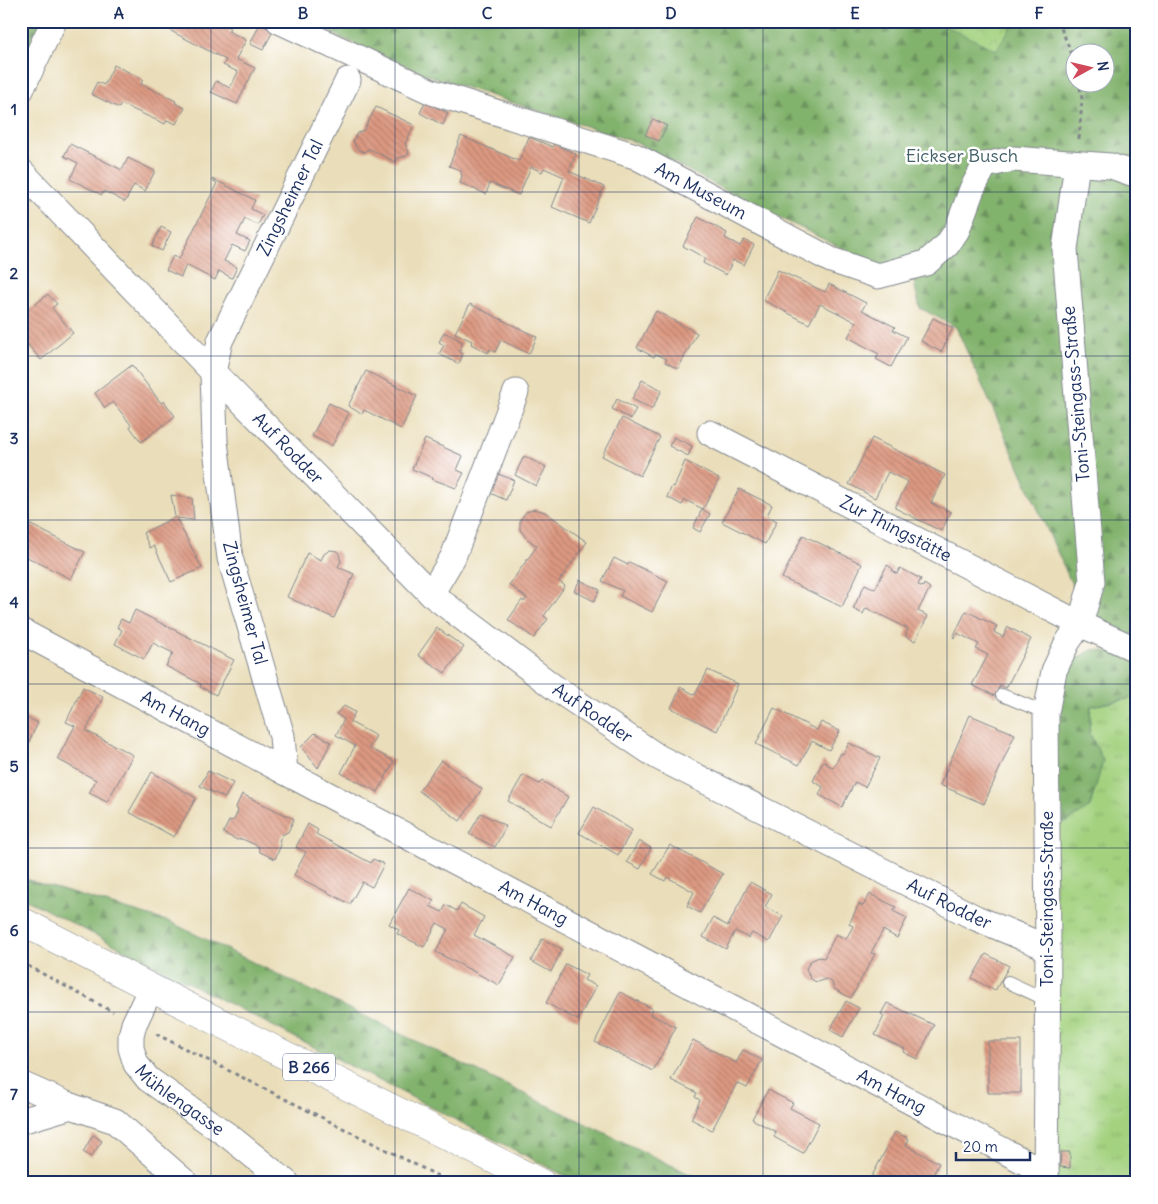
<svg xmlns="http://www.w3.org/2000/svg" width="1158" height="1204" font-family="Delius,sans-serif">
<defs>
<pattern id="grass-tufts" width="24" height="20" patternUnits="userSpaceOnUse" patternTransform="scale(1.25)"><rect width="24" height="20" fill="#a3d17e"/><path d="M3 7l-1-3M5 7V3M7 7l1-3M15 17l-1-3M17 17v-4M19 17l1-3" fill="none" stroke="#8cb46f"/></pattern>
<pattern id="forest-firs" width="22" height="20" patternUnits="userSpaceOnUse" patternTransform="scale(1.25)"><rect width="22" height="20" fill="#82b36d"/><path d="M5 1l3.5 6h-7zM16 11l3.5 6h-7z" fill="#6a925d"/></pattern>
<pattern id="park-crowns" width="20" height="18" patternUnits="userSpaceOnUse" patternTransform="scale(1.25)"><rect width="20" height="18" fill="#a3d17e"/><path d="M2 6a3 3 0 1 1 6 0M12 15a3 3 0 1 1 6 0" fill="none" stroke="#8cb46f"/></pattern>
<pattern id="building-back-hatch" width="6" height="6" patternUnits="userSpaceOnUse" patternTransform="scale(1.25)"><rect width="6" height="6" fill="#dd9981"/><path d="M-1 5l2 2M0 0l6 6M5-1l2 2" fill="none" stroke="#b27d6d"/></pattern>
</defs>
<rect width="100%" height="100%" fill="#fff"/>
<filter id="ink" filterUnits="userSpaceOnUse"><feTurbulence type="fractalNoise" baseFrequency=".02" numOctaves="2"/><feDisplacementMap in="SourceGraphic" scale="10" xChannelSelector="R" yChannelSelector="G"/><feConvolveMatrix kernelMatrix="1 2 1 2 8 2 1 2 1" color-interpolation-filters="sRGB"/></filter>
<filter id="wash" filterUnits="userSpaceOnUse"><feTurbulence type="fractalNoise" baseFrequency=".0096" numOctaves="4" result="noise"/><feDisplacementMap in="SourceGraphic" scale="20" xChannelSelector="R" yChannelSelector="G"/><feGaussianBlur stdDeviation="1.12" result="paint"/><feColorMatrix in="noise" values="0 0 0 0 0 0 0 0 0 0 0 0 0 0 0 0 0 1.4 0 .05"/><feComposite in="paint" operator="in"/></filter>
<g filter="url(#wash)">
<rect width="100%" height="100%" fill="#eadeba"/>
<path fill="url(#grass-tufts)" stroke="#5f806e" d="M1132,698L1137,701V1183H1055V822L1103,761L1089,732L1091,706Z"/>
<path fill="url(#forest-firs)" stroke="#4e7166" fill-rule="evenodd" d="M21,21H45L21,67Z
M303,21H1137V639L1083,609L956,327L920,308L914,282L874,264L736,196L635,142L424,74ZM1076,52H1106V82H1076Z
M1094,649L1128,655L1137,660V701L1132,698L1091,706L1089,732L1103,761L1090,807L1067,822H1055L1054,712L1067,664Z
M21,878L170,922L708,1183H579L21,897Z"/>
<path fill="url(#park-crowns)" stroke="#5f806e" d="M935,21H1015L996,50Z"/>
<g id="blocks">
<path fill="url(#building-back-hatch)" d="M163,21H215L230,28L228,31L246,40L236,59L255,68L237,104L211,92L216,81L230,88L238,72L223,65L226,60L171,31Z
M260,24L273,31L263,50L250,44Z
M114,65L143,79L141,84L176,101L175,103L185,108L176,124L167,120L165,124L121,104L119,108L91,94L97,82L104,85Z
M425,102L448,113L443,125L420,113Z
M376,107L414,125L405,144L409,152L407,156L398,158L396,162L370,149L363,152L356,148L353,141L357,133L364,130Z
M653,119L667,126L659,141L645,135Z
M461,136L519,161L529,137L553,147L554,144L576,154L569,171L604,187L589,223L552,207L564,177L544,168L542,172L531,167L519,195L490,183L486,194L460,183L462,176L460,170L449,166Z
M70,144L122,170L128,158L155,171L145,191L134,185L125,202L104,191L102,195L70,179L78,163L64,156Z
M213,179L255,200L251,209L263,215L258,225L245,219L237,235L250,241L245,251L232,245L224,261L237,267L232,278L219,271L215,280L186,265L181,277L166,270L173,256L179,259L217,183L212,180Z
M698,217L727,233L725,238L740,246L744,240L754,245L744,265L733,260L726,275L703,263L705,258L683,246Z
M161,227L171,232L162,251L152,246Z
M778,270L825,292L829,284L866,303L862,310L895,327L893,330L907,337L891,367L876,359L879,354L848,337L856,322L820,304L809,324L763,300Z
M48,294L57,304L52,308L73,333L41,360L21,337V316Z
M470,304L537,337L529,354L501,340L495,352L490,349L488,353L471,344L472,341L455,333Z
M656,311L697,333L678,369L665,362L667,359L656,354L654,357L637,348Z
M933,318L953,328L941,352L921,341Z
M444,332L463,342L459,352L463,354L459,364L439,354L444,345L439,342Z
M132,365L161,403L164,401L175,416L141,442L130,427L131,425L113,402L105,408L95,393Z
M366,371L417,396L401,429L364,410L362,414L348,406Z
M642,380L662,390L652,409L632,399Z
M617,399L636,409L631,419L612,409Z
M329,403L349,413L332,446L312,436Z
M622,418L660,437L640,476L602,456Z
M674,437L692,446L688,456L669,446Z
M872,438L945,475L931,503L951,512L941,531L895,508L908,482L888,472L875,498L849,484Z
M425,439L463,456L457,470L464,473L456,488L432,479L433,478L412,469Z
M524,456L546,467L536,486L515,475Z
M685,461L719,479L703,509L685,500L682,505L667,497L672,486L674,487Z
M498,474L514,480L506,500L490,493Z
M739,489L772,505L767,516L777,521L765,544L722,522Z
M171,495L192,498L194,520L176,518L202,568L171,582L154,546L150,548L143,533L175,517Z
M535,509L545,512L587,542L559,581L565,586L544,616L548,619L534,638L508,620L522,600L524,602L527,598L509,585L537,546L526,538L520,530V520L526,512Z
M702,509L710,514L700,532L693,528Z
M21,520L85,552L71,579L21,554Z
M803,535L862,564L842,607L782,578Z
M330,550L337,551L339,554L341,561L338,567L354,574L334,618L287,597L307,553L321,560L324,554Z
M614,558L628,565L629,562L668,581L652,612L620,596L623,591L602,581Z
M887,565L893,569L892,571L897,574L900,568L921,579L918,585L923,587L924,584L930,588L918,611L928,616L915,641L905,636L908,629L887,618L866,608L863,614L853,609L865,584L875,589Z
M580,580L600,590L594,601L574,591Z
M135,610L234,660L216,695L200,687L201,684L166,666L173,653L153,643L144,659L115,644L122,630L117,627L121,619L129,623Z
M966,611L997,626L994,632L1003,637L1008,627L1031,639L1006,688L1000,685L995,696L972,685L988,655L976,649L979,644L957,633L955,638L953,637Z
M437,628L464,647L445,673L418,655Z
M708,670L738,684L717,731L671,708L681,687L695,695Z
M83,687L103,697L86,731L133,755L107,802L89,793L96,780L57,759L75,726L66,722Z
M344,706L355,712L350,722L376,736L369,748L394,761L378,792L341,773L355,746L336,735L344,719L336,714Z
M774,708L817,730L821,722L840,731L829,750L812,741L799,765L756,744Z
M21,715L38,723L23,754L21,753Z
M970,715L1015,734L984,804L940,785Z
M315,733L331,742L318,768L301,747Z
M849,743L880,758L865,787L855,782L842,807L819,795L823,787L813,781L823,761L833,768L841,753L843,754Z
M441,760L482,789L460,821L419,791Z
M208,771L233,783L225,798L200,786Z
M152,772L196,798L174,837L129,812Z
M523,775L539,784L542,781L568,797L551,826L508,801Z
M242,794L294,819L288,832L283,834L279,841L281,845L275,859L260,852L258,846L242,839L237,840L223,833L229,821L234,820L238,811L236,807Z
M594,807L632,830L618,855L579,833Z
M481,813L506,826L495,847L469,834Z
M308,824L318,830L316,834L371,863L373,859L384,864L372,887L362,882L350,904L294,875L306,852L296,847Z
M639,841L651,848L640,869L627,862Z
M670,845L723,874L700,913L687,906L694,892L667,877L665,881L652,874Z
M750,882L772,894L765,907L783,916L769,942L752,933L749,938L735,931L726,949L703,937L713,918L728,926Z
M409,888L434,901L430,906L442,912L446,905L457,911L461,904L484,917L474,935L515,957L499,985L436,952L448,929L437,923L424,947L397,934L399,930L389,924Z
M870,894L896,907L893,911L907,918L897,938L883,930L871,953L875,954L851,998L834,989L832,982L826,979L818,982L814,981L810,978L806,969L810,961L819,957L824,958L836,934L846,939L853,926L849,924L859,904L863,906Z
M542,939L562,949L551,972L531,961Z
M986,954L1009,966L995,991L972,978Z
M566,964L587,975L584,980L596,986L578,1020L546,1003Z
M620,992L653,1009L650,1014L676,1027L653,1071L595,1042Z
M846,1001L859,1008L843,1037L830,1030Z
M887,1003L934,1025L917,1059L903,1052L905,1049L875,1035L884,1016L881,1014Z
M693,1040L736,1063L743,1050L762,1060L747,1088L737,1083L712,1130L691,1119L700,1100L695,1097L697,1093L671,1080Z
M988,1041H1021V1093H988Z
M768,1090L793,1103L790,1108L819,1123L803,1153L774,1137L776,1132L752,1119Z
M895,1132L909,1139L906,1145L939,1163L929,1183H899L889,1177L885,1183L872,1176Z
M93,1135L102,1141L91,1157L83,1152Z
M1061,1152H1070V1168L1060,1167Z"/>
</g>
</g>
<g filter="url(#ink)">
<use href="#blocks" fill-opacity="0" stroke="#82868c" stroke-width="1"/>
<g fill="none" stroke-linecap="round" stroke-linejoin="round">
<g stroke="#82868c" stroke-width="14">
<path id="lane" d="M1002,695L1046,713
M1008,982L1047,1000"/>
</g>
<g stroke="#82868c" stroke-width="27">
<g id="street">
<path id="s1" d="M279,21L432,92L635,156L831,260L878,276L926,263L947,245L957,230L972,189L985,165L1013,159L1111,166L1137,175"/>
<path d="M21,90L54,21"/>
<path id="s2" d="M21,171L213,372L431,594L555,688L658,757L976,918L1048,948"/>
<path id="s3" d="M710,433L1080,624L1137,650"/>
<path d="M431,594L453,557L516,392"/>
<path id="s4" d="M21,631L285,772L1046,1173"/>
<path id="s5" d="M285,772L282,736L230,558L215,442L213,372L220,341L348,80"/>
<path id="s6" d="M151,988L134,1024L131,1036V1048L136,1064L148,1079L230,1137L287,1183"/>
<path d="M21,1084L71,1106L115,1121L186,1183"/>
<path d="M21,1121L71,1106"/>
<path d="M1046,1183L1048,948L1046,713L1054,671L1067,643L1080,624L1092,582L1065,249L1077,164"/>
</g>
</g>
<g stroke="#82868c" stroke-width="29">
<path id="primary" d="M21,921L151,988L541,1183"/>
</g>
<path stroke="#82868c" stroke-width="3" stroke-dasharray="4 4" stroke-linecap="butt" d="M1058,21L1076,64
M1079,139L1082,99L1079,82
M21,962L113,1012
M156,1034L452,1183"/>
<use href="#lane" stroke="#fff" stroke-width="12"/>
<use href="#street" stroke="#fff" stroke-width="25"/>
<use href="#primary" stroke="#fff" stroke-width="28"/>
</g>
</g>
<path fill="none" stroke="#1b2f5e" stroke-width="1" stroke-opacity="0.55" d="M211,21V1183M395,21V1183M579,21V1183M763,21V1183M947,21V1183M21,192H1137M21,356H1137M21,520H1137M21,684H1137M21,848H1137M21,1012H1137"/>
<g text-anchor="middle" stroke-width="5" stroke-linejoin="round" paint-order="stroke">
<rect fill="#fff" stroke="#5f6d8e" stroke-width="1" x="283" y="1053.5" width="52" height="27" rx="4"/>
<g font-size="16" font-weight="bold" fill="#1b2f5e">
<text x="309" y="1073">B 266</text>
</g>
<g font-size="18" fill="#446068" stroke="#fff">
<text x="962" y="162">Eickser Busch</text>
</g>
<g font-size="18" fill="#1b2f5e" stroke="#fff">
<text dy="6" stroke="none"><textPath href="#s1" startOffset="456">Am Museum</textPath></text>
<text dy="6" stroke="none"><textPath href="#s5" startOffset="600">Zingsheimer Tal</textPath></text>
<text transform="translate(1076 394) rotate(-95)" y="6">Toni-Steingass-Straße</text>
<text dy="6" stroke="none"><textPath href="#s2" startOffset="385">Auf Rodder</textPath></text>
<text dy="6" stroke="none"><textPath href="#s3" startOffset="209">Zur Thingstätte</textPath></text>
<text transform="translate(245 603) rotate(75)" y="6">Zingsheimer Tal</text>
<text dy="6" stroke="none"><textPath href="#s4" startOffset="175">Am Hang</textPath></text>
<text dy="6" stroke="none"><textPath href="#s2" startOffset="790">Auf Rodder</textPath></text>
<text transform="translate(1047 899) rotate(-90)" y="6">Toni-Steingass-Straße</text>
<text dy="6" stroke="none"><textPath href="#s4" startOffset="580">Am Hang</textPath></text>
<text dy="6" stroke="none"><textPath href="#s2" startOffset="1195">Auf Rodder</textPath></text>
<text dy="6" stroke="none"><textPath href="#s4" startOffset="985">Am Hang</textPath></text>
<text dy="6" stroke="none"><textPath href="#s6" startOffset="138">Mühlengasse</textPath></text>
</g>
</g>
<rect width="1158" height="1204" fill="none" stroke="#fff" stroke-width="55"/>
<g transform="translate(1090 68) rotate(82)"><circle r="24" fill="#ffffff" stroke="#a4acbf"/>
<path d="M0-4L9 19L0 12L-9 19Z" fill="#d1495b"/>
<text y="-8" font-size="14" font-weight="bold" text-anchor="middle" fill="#1b2f5e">N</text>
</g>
<path d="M956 1152v8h74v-8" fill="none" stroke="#1b2f5e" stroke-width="2.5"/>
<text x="963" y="1152" font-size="15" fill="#1b2f5e" stroke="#ffffff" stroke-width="4" paint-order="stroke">20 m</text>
<rect x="28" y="28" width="1102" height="1148" fill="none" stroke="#1b2f5e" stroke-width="2"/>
<g font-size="16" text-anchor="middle" font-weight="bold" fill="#1b2f5e">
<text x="119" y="19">A</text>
<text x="303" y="19">B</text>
<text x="487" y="19">C</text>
<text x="671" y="19">D</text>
<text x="855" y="19">E</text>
<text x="1039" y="19">F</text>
<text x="14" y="115">1</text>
<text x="14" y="279">2</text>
<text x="14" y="444">3</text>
<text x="14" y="608">4</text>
<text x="14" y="772">5</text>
<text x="14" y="936">6</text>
<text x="14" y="1100">7</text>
</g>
</svg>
